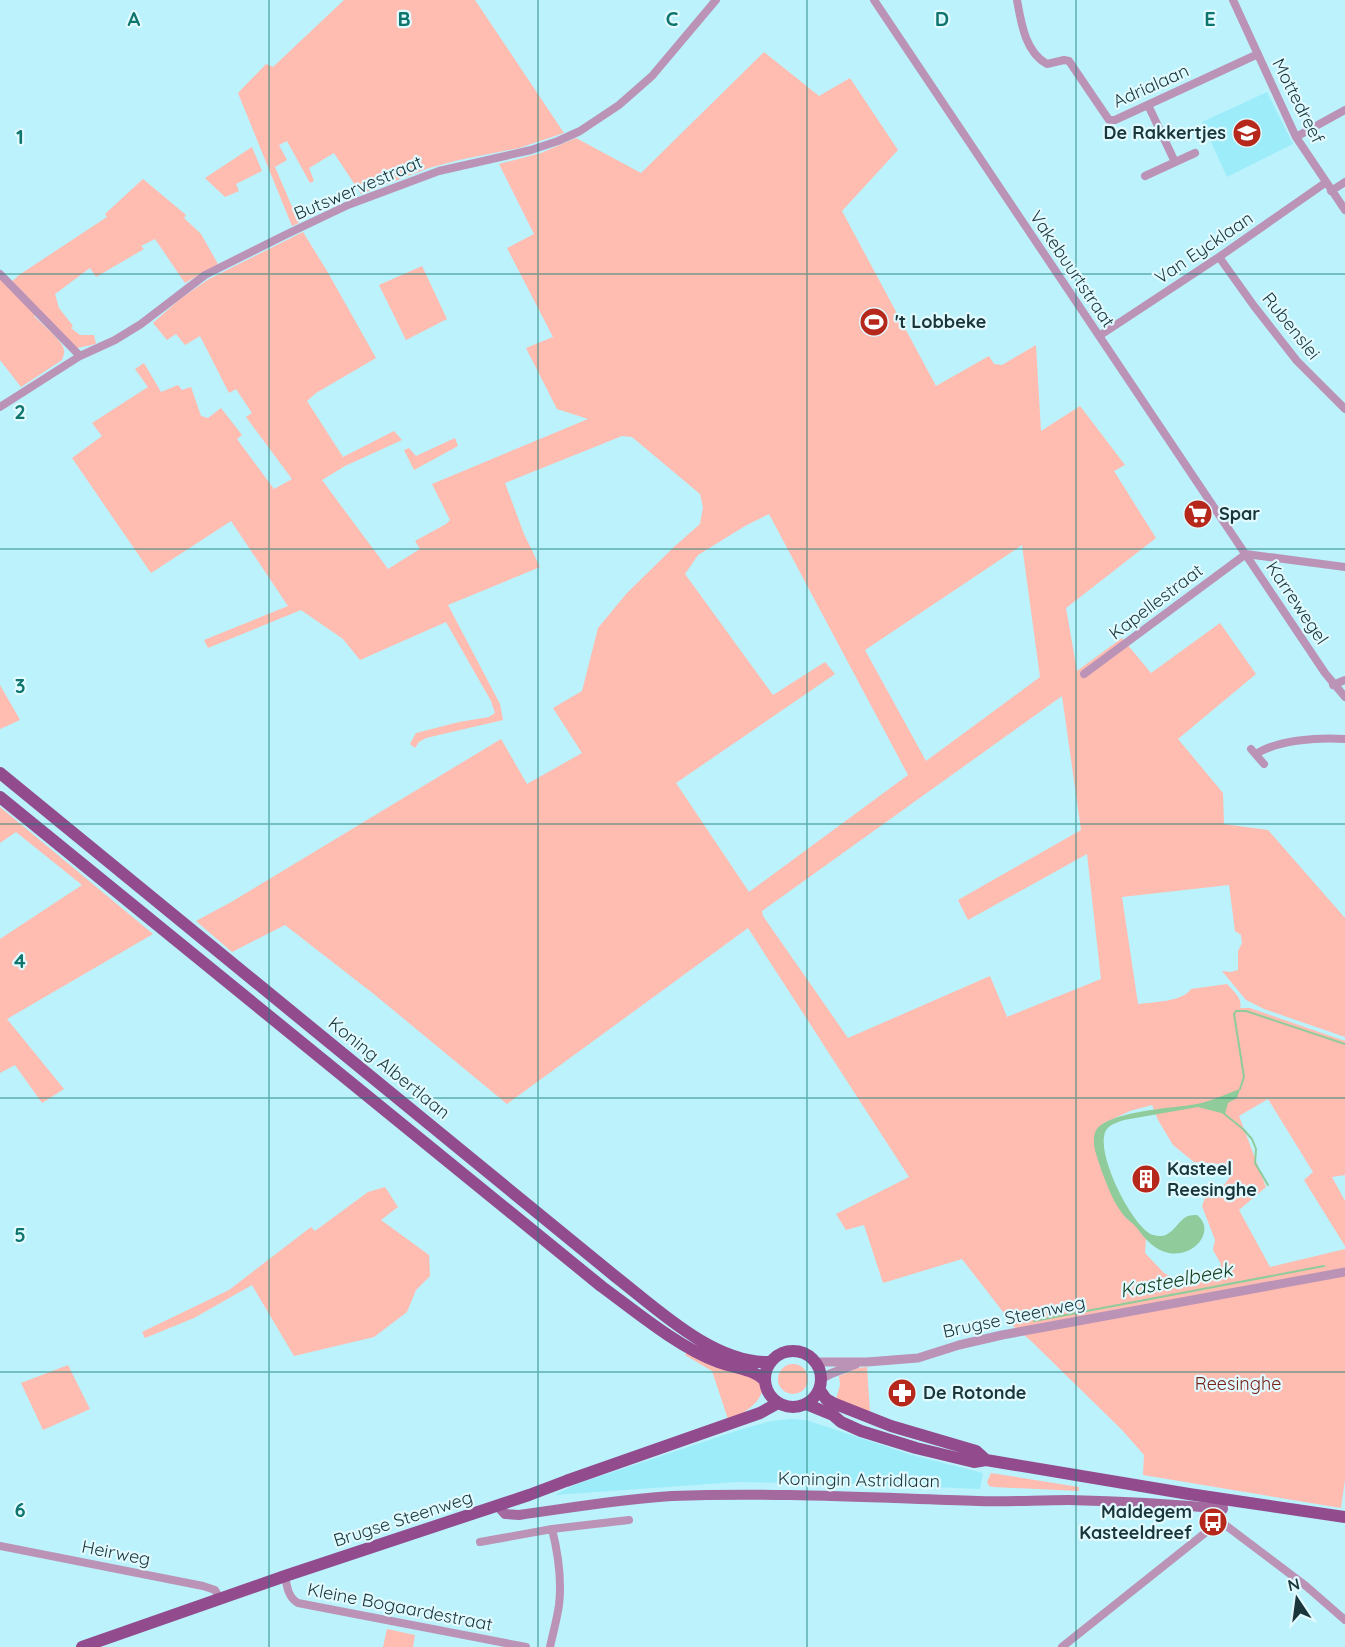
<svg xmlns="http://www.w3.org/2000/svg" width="1345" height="1647" font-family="Quicksand,sans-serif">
<rect width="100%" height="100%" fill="#bcf2fc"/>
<path fill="#9cecfa" d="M1267,92L1293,144L1227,177L1202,122Z
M792,1419L806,1420L912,1455L983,1473L980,1489L863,1484L737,1482L555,1495L574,1485L739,1430L771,1421Z"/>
<path fill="#ffbcb0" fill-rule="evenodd" d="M344,0H475L564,133L519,148L459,160L429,168L361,194L334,153L309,168L314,181L310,183L287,141L279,145L287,160L275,167L299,223L292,226L238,93L266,64L273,67Z
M764,52L819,96L850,78L898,150L842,211L936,386L989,356L994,364L1002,365L1036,345L1041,431L1080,406L1125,465L1114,471L1156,538L1066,608L1077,671L1122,638L1151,673L1220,623L1256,674L1178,739L1223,793L1224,824L1268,830L1345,918V1037L1264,1009L1246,1000L1222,971L1231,972L1238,970V951L1242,943L1241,935L1235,931L1229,885L1122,897L1138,1004C1152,1002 1183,1002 1191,989L1227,984C1233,991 1243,998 1240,1008H1250L1345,1041V1175L1332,1177L1345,1201V1246L1304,1180L1313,1172L1268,1099L1239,1116L1266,1187L1239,1210L1270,1267L1345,1249V1480L1341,1508L1143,1475L1144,1455L1122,1430L1030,1340L1007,1321V1317L962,1259L883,1283L864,1225L846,1230L836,1214L909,1177L748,928L507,1104L375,995L285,925L232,952L196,921L233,901L501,739L527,784L582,753L553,708L582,691L598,628L627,593L675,546L700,524L703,507L700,494L632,437L622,436L505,483L524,534L540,567L448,605L500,704L503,720L426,738L419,742L415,748L410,744L416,733L459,722L489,717L495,713L491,701L446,622L360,660L343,639L301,610L208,648L204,640L288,606L231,521L151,573L72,458L102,436L92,423L148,387L135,369L144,363L161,392L178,385L182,390L191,387L201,416L208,418L221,408L242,435L237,439L274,489L292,479L246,417L252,413L236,389L229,393L200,336L185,345L176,334L167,340L153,323L180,299L209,279L303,232L327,271L376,358L316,393L307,401L343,457L394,431L402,440L345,466L322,480L388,569L420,549L415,541L446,524L450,520L432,484L588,419L557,409L526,348L553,337L507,248L534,234L499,164L541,153L576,138L641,173ZM769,514L908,775L749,892L676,783L835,674L825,662L773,695L685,574L698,555L745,526ZM1022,545L1040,677L926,761L865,650ZM1062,696L1081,830L958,900L968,920L1087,854L1101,979L1007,1017L990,976L848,1038L763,916L762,911ZM1152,1105L1158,1120L1173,1145L1194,1162L1219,1164L1226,1167L1231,1175L1225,1184L1206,1195L1202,1206L1215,1240L1213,1250L1221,1264L1216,1280L1183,1283L1164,1273L1145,1253L1146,1239L1135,1225L1125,1217L1106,1182L1102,1124L1130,1111Z
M252,147L262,171L236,184L239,191L225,197L205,178Z
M143,179L186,215L184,218L201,234L218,264L185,283L155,239L141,246L144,249L96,277L90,268L55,294L59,308L73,326L71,328L80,335H94L96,344L77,348L40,311L34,316C41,323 63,341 64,350C65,353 63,357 62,360L21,387L0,360V279L7,286L19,275L107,217L105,214Z
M422,266L447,319L406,340L379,285Z
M455,438L458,446L414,470L404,450L409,448L416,456Z
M0,685L20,720L0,729Z
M0,807L153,934L7,1019L64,1089L42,1103L15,1065L0,1073V939L82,885L16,832L0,843Z
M385,1187L398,1207L381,1220L429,1255L430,1276L416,1290L407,1312L374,1337L294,1356L252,1285L194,1318L145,1338L142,1332L229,1290L311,1227L315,1231L368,1192Z
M688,1351C705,1357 752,1371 761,1385C764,1390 760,1398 756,1402C749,1410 738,1417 728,1419L712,1371L685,1355Z
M778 1379a15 15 0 1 1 30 0a15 15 0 1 1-30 0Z
M68,1365L90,1409L43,1430L21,1383Z
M867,1367L870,1412L836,1399L840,1385L839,1376L858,1368Z
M991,1473L1079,1487V1491L993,1487L989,1486L987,1482Z
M387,1629L415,1635L413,1647H383Z"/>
<path fill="#8fcb9b" d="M1240,1089L1237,1098L1228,1103L1225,1114L1198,1107L1124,1120C1118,1122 1111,1124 1107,1129C1092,1147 1132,1228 1153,1235C1172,1241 1176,1221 1188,1216C1190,1215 1195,1215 1197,1215C1221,1234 1182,1271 1151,1244C1145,1239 1141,1233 1136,1227C1133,1223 1129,1221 1126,1218C1114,1205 1107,1185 1101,1169C1098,1159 1091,1144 1095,1133C1102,1111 1176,1108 1197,1104C1212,1101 1226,1094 1240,1089Z"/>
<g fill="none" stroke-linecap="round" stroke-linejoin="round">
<path stroke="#8fcb9b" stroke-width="2" d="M1240,1089L1244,1077L1234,1014L1236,1011H1246L1345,1044
M1222,1112L1243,1129L1252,1139L1256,1149L1255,1163L1268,1185
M1034,1321L1324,1266"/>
<path stroke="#bb93b7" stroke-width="8" d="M874,0L1325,673L1345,697
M1017,0C1021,22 1025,52 1047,64L1064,60L1069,61L1109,120H1115L1258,54
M1233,0L1296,137L1345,210
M1148,105L1175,162
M1296,137L1345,110
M1145,176L1195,153
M1331,191L1345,182
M1219,257L1254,306L1297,361L1345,409
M0,274L80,356
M1099,336L1219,257L1325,183
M0,407L80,356L115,340L141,324L205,275L285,235L348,205L439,171L531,150L558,141L580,131L619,105L652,76L716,0
M1246,554L1345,567
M1084,674L1246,554
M1333,685L1345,680
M1251,749L1264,764
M1256,754C1277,740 1319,737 1345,739
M1220,1521L1306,1586L1345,1620
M480,1542L552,1529
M0,1546L203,1586L215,1590L220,1599
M285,1576C287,1587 288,1597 298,1603L526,1647
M550,1647C553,1633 557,1619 559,1605C562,1580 558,1553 552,1529L629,1520
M1062,1647L1220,1521L1224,1506"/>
<path stroke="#bb93b7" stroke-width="9" d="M815,1362H867L918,1358L959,1345L1002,1335L1345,1272
M821,1379L830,1374L856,1364"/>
<path stroke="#a46a9f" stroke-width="10" d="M498,1506L505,1514L519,1515C570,1508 620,1499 672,1496C774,1492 876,1498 978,1501C1008,1502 1038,1500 1069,1500C1120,1501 1172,1504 1223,1509"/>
<path stroke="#924b8d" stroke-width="12" d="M0,773L616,1277C657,1309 715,1365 771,1362
M0,797L601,1286C635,1311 678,1347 718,1362C733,1368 753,1368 765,1381
M765 1379a28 28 0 1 1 56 0a28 28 0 1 1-56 0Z
M819,1389L826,1399L833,1403L891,1426L976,1451L986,1460
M806,1404L833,1415L841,1422L861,1431L916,1448L974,1462L986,1460L1189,1494L1345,1517
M82,1647L285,1576L529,1495L566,1481L760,1413L778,1403"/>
</g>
<path fill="none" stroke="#0f766e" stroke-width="1.5" stroke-opacity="0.55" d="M269,0V1647M538,0V1647M807,0V1647M1076,0V1647M0,274H1345M0,549H1345M0,824H1345M0,1098H1345M0,1372H1345"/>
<defs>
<g id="school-disc" transform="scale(1.5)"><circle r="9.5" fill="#b6281b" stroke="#e0faff"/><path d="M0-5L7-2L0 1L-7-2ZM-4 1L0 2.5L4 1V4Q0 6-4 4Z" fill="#fff"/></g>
<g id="stadium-disc" transform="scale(1.5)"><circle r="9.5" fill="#b6281b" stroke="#e0faff"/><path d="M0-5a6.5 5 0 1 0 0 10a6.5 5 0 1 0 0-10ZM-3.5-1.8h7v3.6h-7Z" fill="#fff"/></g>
<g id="supermarket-disc" transform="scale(1.5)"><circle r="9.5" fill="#b6281b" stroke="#e0faff"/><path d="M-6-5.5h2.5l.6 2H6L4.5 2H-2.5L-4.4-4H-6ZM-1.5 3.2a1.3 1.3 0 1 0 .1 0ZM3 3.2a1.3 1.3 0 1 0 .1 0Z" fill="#fff"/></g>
<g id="building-disc" transform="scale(1.5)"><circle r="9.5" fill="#b6281b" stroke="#e0faff"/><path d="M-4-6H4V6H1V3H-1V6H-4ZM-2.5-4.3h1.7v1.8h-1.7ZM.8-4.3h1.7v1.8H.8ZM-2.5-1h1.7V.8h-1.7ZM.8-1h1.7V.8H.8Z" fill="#fff"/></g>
<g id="pharmacy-disc" transform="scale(1.5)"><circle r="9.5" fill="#b6281b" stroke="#e0faff"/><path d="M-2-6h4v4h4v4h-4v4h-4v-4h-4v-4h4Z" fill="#fff"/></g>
<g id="bus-disc" transform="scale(1.5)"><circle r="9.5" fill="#b6281b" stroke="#e0faff"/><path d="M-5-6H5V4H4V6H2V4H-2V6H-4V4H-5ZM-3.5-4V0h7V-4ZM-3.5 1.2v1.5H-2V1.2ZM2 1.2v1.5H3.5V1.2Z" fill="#fff"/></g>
</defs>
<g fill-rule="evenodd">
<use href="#school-disc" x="1247" y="133"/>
<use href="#stadium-disc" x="874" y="322"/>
<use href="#supermarket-disc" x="1198" y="514"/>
<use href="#building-disc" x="1146" y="1179"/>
<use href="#pharmacy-disc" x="902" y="1393"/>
<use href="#bus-disc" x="1213" y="1522"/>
</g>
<g text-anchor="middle" stroke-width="4.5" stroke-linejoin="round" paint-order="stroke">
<g font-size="18" fill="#1a363b" stroke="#e0faff">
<text transform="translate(1151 86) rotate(-24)" y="6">Adrialaan</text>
<text transform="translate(1298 101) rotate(63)" y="6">Mottedreef</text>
<text transform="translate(358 188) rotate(-23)" y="6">Butswervestraat</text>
<text transform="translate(1204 248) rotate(-34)" y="6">Van Eycklaan</text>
<text transform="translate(1072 269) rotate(56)" y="6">Vakebuurtstraat</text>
<text transform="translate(1291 326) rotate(51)" y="6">Rubenslei</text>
<text transform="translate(1156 602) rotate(-37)" y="6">Kapellestraat</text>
<text transform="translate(1297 603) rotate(56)" y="6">Karrewegel</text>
<text transform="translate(389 1068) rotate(39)" y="6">Koning Albertlaan</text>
<text transform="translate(1014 1317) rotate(-12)" y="6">Brugse Steenweg</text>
<text transform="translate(859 1480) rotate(1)" y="6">Koningin Astridlaan</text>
<text transform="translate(403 1519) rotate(-18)" y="6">Brugse Steenweg</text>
<text transform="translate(116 1553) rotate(11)" y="6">Heirweg</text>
<text transform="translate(400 1607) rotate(11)" y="6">Kleine Bogaardestraat</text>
</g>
<g font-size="18" font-weight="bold" fill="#1a363b" stroke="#e0faff" text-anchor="start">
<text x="1226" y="139" text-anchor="end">De Rakkertjes</text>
<text x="895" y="328">'t Lobbeke</text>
<text x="1219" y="520">Spar</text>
<text x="1167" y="1175">Kasteel<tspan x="1167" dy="21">Reesinghe</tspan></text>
<text x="923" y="1399">De Rotonde</text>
<text x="1192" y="1518" text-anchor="end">Maldegem<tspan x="1192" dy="21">Kasteeldreef</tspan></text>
</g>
<g font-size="18" fill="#782118" stroke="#e0faff">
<text x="1238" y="1390">Reesinghe</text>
</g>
<g font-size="20" font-style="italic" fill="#113d1e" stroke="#e0faff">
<text transform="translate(1176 1280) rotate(-11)" y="7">Kasteelbeek</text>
</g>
</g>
<g font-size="20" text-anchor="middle" font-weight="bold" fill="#0f766e" stroke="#e0faff" stroke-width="4.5" stroke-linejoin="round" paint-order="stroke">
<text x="134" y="26">A</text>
<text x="404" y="26">B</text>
<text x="672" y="26">C</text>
<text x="942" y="26">D</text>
<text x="1210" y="26">E</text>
<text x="20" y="144">1</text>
<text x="20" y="419">2</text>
<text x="20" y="693">3</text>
<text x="20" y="968">4</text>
<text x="20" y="1242">5</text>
<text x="20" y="1517">6</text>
</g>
<g transform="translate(1297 1599) rotate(347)" stroke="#e0faff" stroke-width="4.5" paint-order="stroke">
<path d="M0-4.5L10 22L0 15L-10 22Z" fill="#1a363b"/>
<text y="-9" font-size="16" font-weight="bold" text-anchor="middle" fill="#1a363b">N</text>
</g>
</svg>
